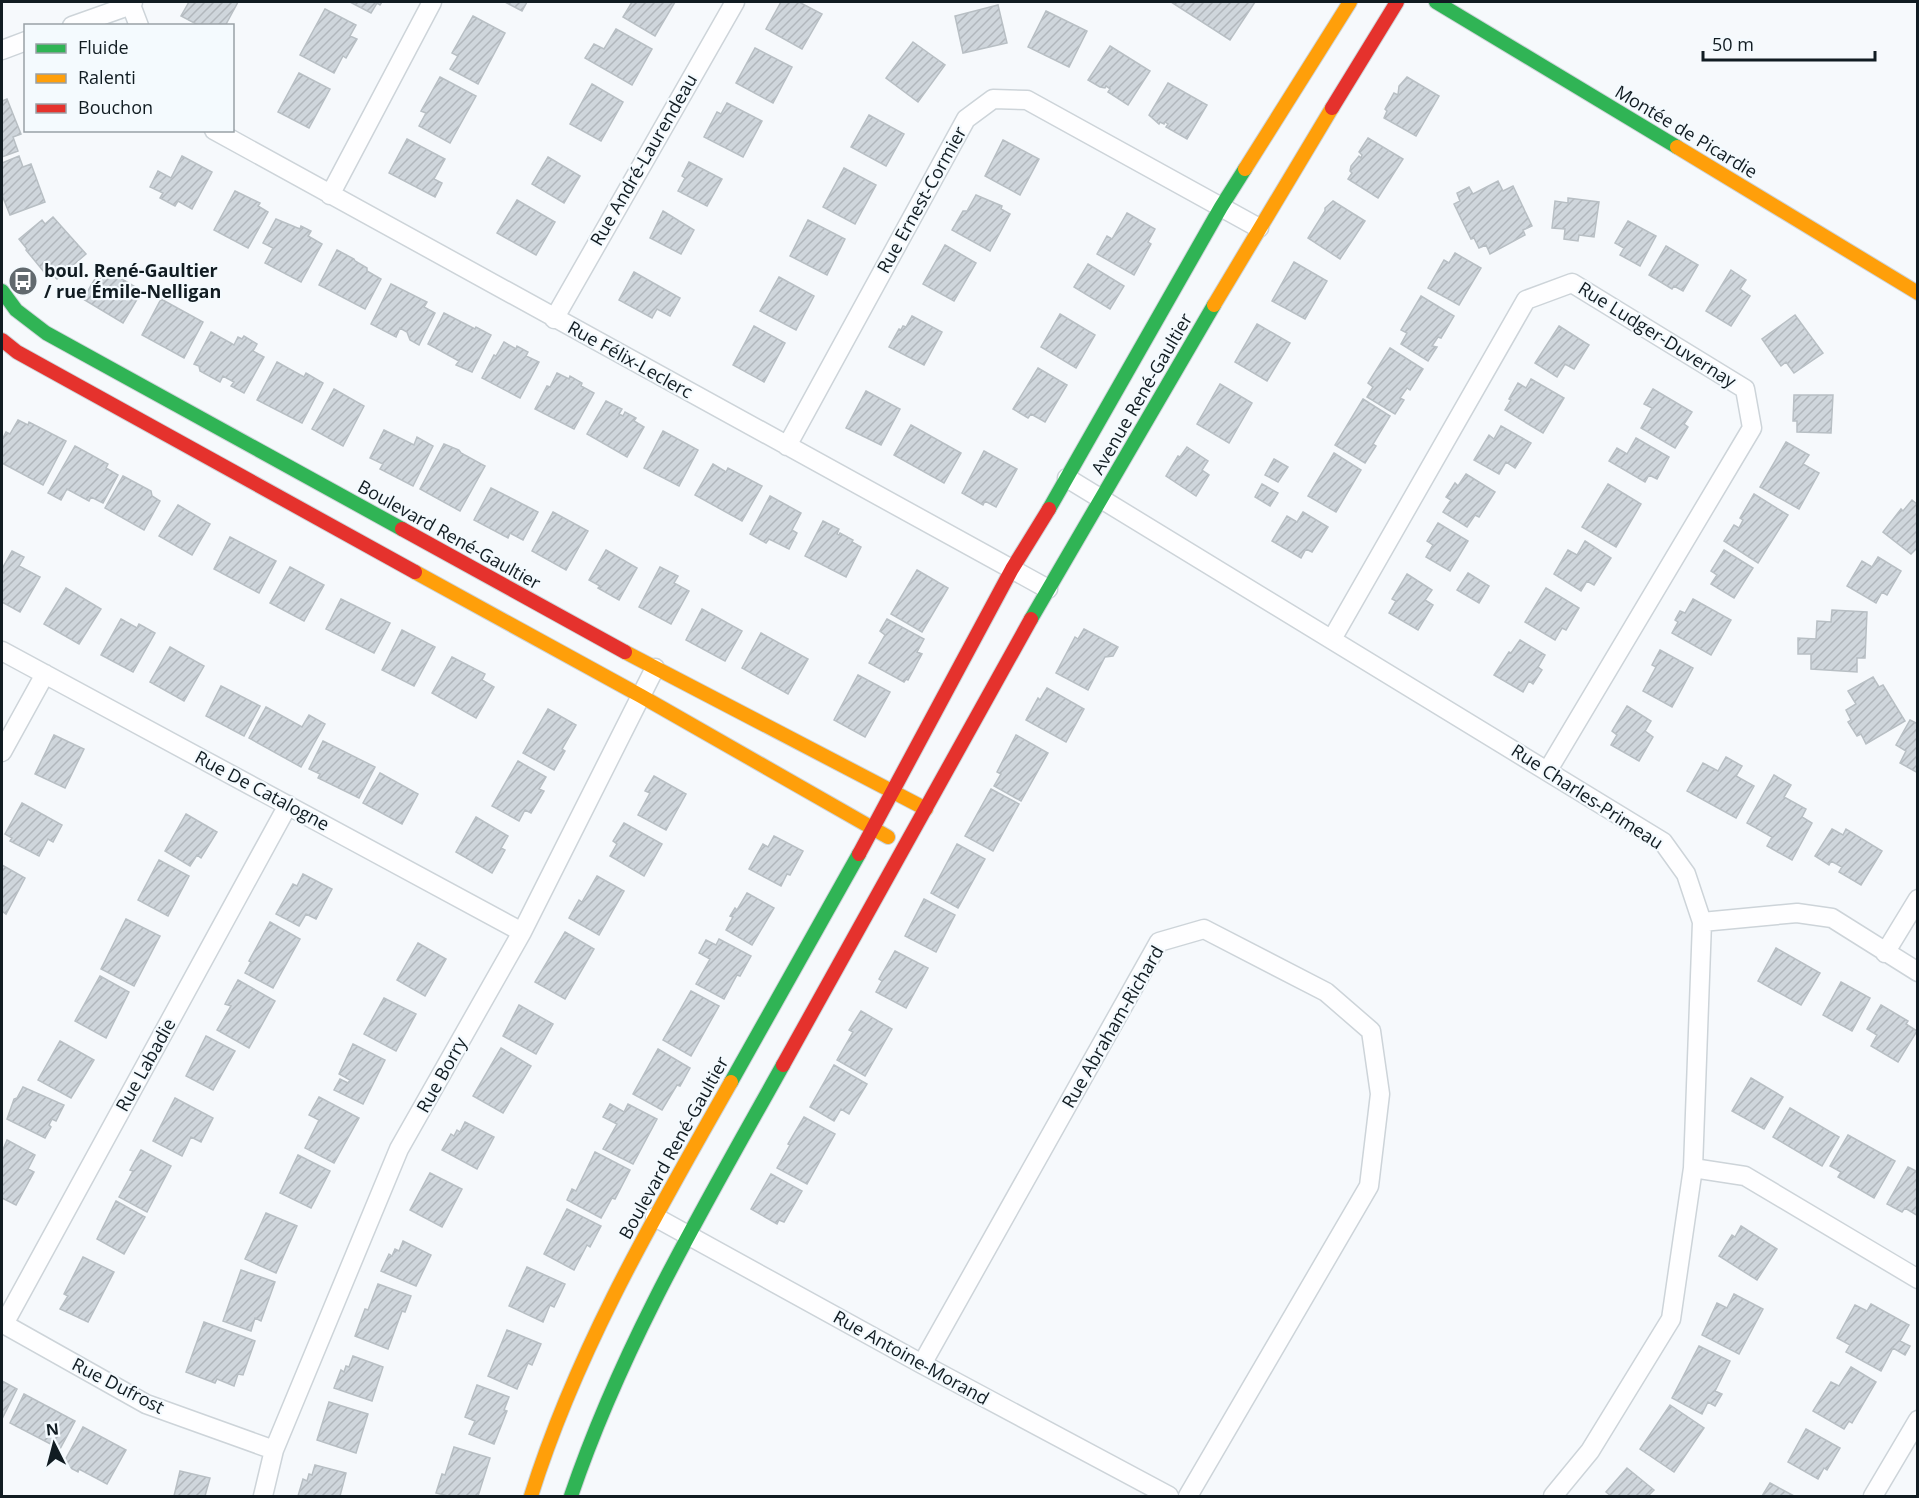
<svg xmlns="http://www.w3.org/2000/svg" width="1919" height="1498" font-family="'Open Sans',sans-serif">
<defs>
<pattern id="building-hatch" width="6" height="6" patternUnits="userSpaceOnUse" patternTransform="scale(1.5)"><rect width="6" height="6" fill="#cfd6dc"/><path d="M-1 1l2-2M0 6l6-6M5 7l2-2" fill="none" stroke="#b1b7bc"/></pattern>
</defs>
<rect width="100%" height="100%" fill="#f6f9fc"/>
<path fill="url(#building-hatch)" stroke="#b8bfc4" stroke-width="1.5" d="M189,2H238L225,26H200L181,16Z
M350,2H382L380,5L377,3L371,13Z
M505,2H527L522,11Z
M632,2H675L655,36L623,17Z
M781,2H799L822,14L802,49L766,29Z
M1171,2H1255L1230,40Z
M998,5L1007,43L963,53L955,16Z
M325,9L356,25L350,36L357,39L346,58L343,56L334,73L300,55Z
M1046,11L1087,31L1069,67L1028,47Z
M473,16L505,33L478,84L450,69L458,56L452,53Z
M616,29L652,49L632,85L585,58L594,44L604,49Z
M913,42L945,65L918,102L886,78Z
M1110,46L1150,71L1128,105L1108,92L1110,89L1106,86L1105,88L1100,87L1088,80Z
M755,48L792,67L773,103L736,83Z
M299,73L330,89L309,128L278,112Z
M440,77L476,96L450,143L419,126L426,113L421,111Z
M1407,77L1439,96L1416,136L1384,118L1387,111L1385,109L1394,93L1398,95L1399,86Z
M1168,83L1207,105L1187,139L1166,127L1168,124L1165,122L1164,124L1160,122L1159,124L1149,115Z
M592,84L623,102L601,141L570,124Z
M7,99L21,134L13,137L18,151L2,157V101Z
M727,103L762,121L743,157L704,137L717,112L721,114Z
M869,115L904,134L886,166L851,147Z
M1368,138L1403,159L1378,198L1348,179L1352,173L1350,171L1351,166L1359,156L1361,158L1362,155L1359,152Z
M407,139L445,159L434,179L442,183L435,197L389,173Z
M1003,140L1039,159L1020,195L985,176Z
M19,156L23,167L31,164L45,202L10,215L2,195V163Z
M182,156L212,172L192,209L178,201L175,206L160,198L163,193L150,187L158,171L171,178Z
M548,157L580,176L564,203L532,184Z
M689,162L722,179L707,206L678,191L685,178L682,176Z
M844,168L876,185L855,224L823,207Z
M1498,181L1503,191L1513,186L1532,226L1523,230L1525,235L1490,254L1486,245L1479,248L1474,238L1471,239L1454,204L1460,201L1457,193L1469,187L1473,194Z
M235,191L260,203L258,206L268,212L248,248L214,230Z
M976,195L1002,206L1001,209L1010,214L990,251L952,230L963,211H967Z
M1568,198L1599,202L1594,237L1579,235L1578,241L1564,239L1565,229L1552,228L1555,201L1568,203Z
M517,200L555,222L536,255L497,233Z
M1333,201L1365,221L1340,259L1308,238L1325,211V208Z
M663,211L694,230L681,254L650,238Z
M1127,213L1155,229L1148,242L1151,244L1134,275L1097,254L1107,236L1112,239Z
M53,217L86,254L57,279L48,271L44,272L26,250L27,249L19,239L42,220L45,224Z
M276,219L300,229L301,226L311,231L308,236L322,244L301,282L265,263L273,248L263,243Z
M808,220L845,239L827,275L790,256Z
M1628,221L1656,236L1640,266L1620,255L1624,248L1615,243Z
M945,245L976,263L954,301L923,284Z
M1666,246L1698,265L1683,291L1674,286L1672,289L1649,275Z
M337,250L354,259L355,261L367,268V271L381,279L365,309L319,285Z
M1455,253L1481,268L1459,305L1428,288L1444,260L1449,263Z
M1294,262L1327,281L1305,319L1272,301Z
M1088,264L1124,286L1110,309L1074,287Z
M102,267L142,291L123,323L83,299Z
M1731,270L1746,280L1740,289L1750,296L1731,326L1706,311Z
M634,272L680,298L670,316L657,309L652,318L619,300Z
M779,277L814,296L796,330L760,311Z
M391,284L427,302L424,307L435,313L419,345L410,340L407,332L400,328L396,337L371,324Z
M1421,296L1454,316L1441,338L1438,337L1432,346L1437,347L1428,361L1401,344L1407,333L1401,330Z
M161,299L203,322L184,358L142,335Z
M444,313L475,329L476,327L491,335L472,372L456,365L459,361L428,344Z
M1060,314L1095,335L1076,368L1041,347Z
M1795,315L1823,353L1794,373L1786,362L1781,366L1762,339Z
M912,316L942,332L924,365L889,347L899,329L901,330L903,326L906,327Z
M1257,324L1290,343L1267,381L1235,362Z
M754,326L785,343L764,382L733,365Z
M1559,326L1589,345L1574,369L1565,364L1557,377L1535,363Z
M211,332L234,345L238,337L242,339L244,336L257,344L253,351L264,357L244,393L231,386L234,382L223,376L220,382L200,371L199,366L194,364Z
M504,342L516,349L517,346L528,352L526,356L539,362L520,398L482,378L494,355L496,356Z
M1390,348L1423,369L1410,390L1407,388L1400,398L1404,400L1395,414L1367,397L1373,387L1368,383Z
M277,362L304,377L306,373L323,383L302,423L257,400Z
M1038,368L1067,385L1045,422L1031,414L1028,418L1013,409Z
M557,373L569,379L570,376L582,383L581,386L594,393L574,429L535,409L547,386L550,387Z
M1531,379L1564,398L1543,433L1505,410L1511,400L1509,399L1518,383L1526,388Z
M1220,384L1252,403L1229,443L1197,424Z
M334,389L364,406L343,446L312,429Z
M1653,389L1692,412L1684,424L1688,427L1675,448L1641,428L1652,408L1644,404Z
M866,391L900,409L881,445L846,428Z
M1794,395H1833L1831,433L1797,432V421H1793Z
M1363,399L1390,416L1373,444L1376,446L1365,463L1335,445Z
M606,401L622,409L619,414L623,416L625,412L636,418L634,421L644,427L627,457L587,434Z
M18,420L28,425L29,422L66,441L43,485L2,463V440L6,432L10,434Z
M911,425L961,453L944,483L894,455Z
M1501,426L1531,443L1515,468L1506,462L1499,474L1474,460L1489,435L1494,439Z
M384,430L414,445L417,437L433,446L413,486L380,469L383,464L370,458Z
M663,431L698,450L679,486L644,468Z
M1636,438L1669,457L1657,479L1649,475L1645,482L1609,461L1617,448L1627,454Z
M1786,442L1809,455L1803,464L1819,473L1799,509L1760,487Z
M444,444L459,450L461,453L485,466L460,511L420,489Z
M75,446L108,464L106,468L118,475L103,503L91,497L89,501L67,489L61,500L48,493Z
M1187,447L1208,461L1202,470L1209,475L1196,496L1166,476L1178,456L1180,457Z
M984,451L1017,469L996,507L985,501L983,505L962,493Z
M1334,453L1361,470L1336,512L1308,496Z
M1274,459L1288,467L1278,482L1265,475Z
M713,464L726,472L728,468L762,486L742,521L695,495Z
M1466,474L1495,492L1479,517L1475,515L1467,527L1443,512L1451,500L1446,497L1455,483L1458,486Z
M123,476L151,491L152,496L160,501L144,530L105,508Z
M1262,484L1278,493L1270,506L1255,497Z
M1608,484L1641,504L1616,547L1582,527Z
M491,488L538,512L523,540L510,533L508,538L474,520Z
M1754,494L1788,515L1758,563L1724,541L1734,525L1739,528L1743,520L1740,518Z
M770,496L801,513L792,530L797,533L789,549L769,539L766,543L750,534Z
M1912,500L1918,505V547L1911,554L1883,532L1901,509L1903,511Z
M178,505L210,524L192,555L159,536Z
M553,512L588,531L566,570L532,551Z
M1303,512L1328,527L1312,552L1306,549L1301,558L1272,541L1287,516L1297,522Z
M823,521L839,529L837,534L839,535L840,533L853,540L852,542L861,547L846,577L805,556Z
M1438,523L1468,541L1450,571L1426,557L1433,545L1427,541Z
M230,537L276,561L259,593L214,569Z
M1585,541L1611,558L1594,585L1587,581L1581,591L1554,574L1568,550L1577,555Z
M606,550L637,568L619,600L598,588L600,586L589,580Z
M1724,550L1753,568L1734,598L1711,584L1717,575L1711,571Z
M12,551L24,557L19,566L40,577L20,612L2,602V569Z
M1878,557L1901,571L1887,595L1882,592L1876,603L1847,586L1862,561L1872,567Z
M290,567L324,585L304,621L270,603Z
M660,567L678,576L674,583L689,591L671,624L639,607Z
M917,570L948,588L922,632L891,614Z
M1468,573L1489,586L1479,603L1457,590Z
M1407,574L1432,590L1425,600L1433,605L1418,630L1389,613L1396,601L1392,599Z
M66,588L101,609L79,644L44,624Z
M1546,588L1579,608L1566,630L1562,628L1555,640L1525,622Z
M341,599L390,623L374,653L326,629Z
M1693,599L1731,620L1711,655L1672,633L1678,622L1675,620L1680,611L1685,613Z
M702,609L742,631L725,661L686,640Z
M1832,610L1867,612L1865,658H1857V672L1811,669V654H1798V638L1816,639L1817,621L1831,622Z
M121,619L137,628L139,624L155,633L133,672L101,655Z
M887,619L924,639L917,652L922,654L908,680L906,679L904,682L869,663L885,635L880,631Z
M1084,629L1118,647L1113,656L1105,657L1088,690L1056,673L1075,637L1078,639Z
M402,630L435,647L414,686L382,670Z
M761,633L808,659L788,694L742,668Z
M1520,640L1545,655L1538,667L1542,670L1533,684L1529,681L1523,692L1494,675L1509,652L1511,653Z
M170,647L204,666L184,701L150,682Z
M1660,650L1693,668L1672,707L1643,691L1656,667L1652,665Z
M452,657L485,674L482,680L494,687L476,718L432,693Z
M858,675L890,692L865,737L834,720Z
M1873,677L1879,687L1883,685L1905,721L1866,744L1861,734L1857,736L1848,722L1851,720L1846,710L1856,704L1848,691Z
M221,686L260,706L244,736L206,716Z
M1047,688L1084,709L1066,742L1026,720L1038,698L1040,700Z
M1627,706L1651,721L1645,731L1653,737L1639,761L1611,745L1617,735L1612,731Z
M266,707L302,727L309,715L325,724L301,767L249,738Z
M548,709L576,725L562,749L565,751L554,770L523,753Z
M1910,720L1918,724V773L1900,763L1906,751L1896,745Z
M54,735L84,749L65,788L35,774Z
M1016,735L1048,753L1021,801L994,786L1001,774L997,772Z
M323,741L375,767L359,798L318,778L320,774L309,769Z
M1726,757L1742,766L1736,776L1754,786L1736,818L1687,791L1703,763L1718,771Z
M518,761L546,777L539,789L544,791L531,813L525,810L519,821L492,806Z
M380,773L418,794L402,824L363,803Z
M1774,775L1791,785L1784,797L1806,809L1802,817L1812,823L1792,860L1767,846L1772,837L1747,823Z
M654,776L686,794L666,830L638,815L650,793L645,791Z
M991,789L1019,804L993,851L965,836Z
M22,803L62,825L53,842L48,839L39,856L10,841L12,838L5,834Z
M186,814L217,832L201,858L197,855L190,866L165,851Z
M476,817L508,836L501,848L505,850L492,873L456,852Z
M624,823L662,844L644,876L610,856L617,844L613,841Z
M1832,829L1843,835L1846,829L1882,851L1861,885L1839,872L1842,867L1831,861L1829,865L1815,856Z
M774,836L803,851L790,875L787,874L781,886L749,869L763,844L768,847Z
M957,844L985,859L958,908L931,893Z
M159,860L189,876L168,916L138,900Z
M2,865L25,878L6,914L2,911Z
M303,874L332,889L316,919L306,914L299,926L276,914L293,884L297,886Z
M597,876L624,891L599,935L569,918L579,900L582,902Z
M747,893L774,908L752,945L726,930L733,917L730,916L735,908L737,910Z
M924,899L955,915L936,952L905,936Z
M126,919L160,936L134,986L101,969Z
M270,922L300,939L273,988L245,973L251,962L249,961Z
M565,932L594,949L565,999L535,982Z
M719,939L751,956L740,976L737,975L724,999L696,984L710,959L699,953L706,940L716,945Z
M418,943L446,959L425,996L397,980Z
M1776,948L1820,973L1801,1005L1758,981Z
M895,951L928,968L906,1008L876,992L882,981L879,979Z
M100,976L129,992L106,1038L75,1021Z
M238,980L275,1001L249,1048L217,1030L231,1006L225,1004Z
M1841,982L1870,998L1852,1031L1823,1015Z
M691,991L719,1006L691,1056L663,1040Z
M384,998L416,1014L396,1051L364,1034Z
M519,1005L553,1024L536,1054L503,1036Z
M1881,1005L1908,1021L1906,1024L1917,1031L1898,1062L1871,1046L1877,1035L1867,1029Z
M861,1011L892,1029L865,1076L837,1060L853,1032L849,1030Z
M206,1036L235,1051L213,1090L186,1076Z
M60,1041L94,1060L71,1098L38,1080Z
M353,1044L385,1060L363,1104L334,1090L340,1079L348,1083L350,1080L339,1074Z
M501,1048L531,1066L503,1113L473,1096Z
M658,1049L690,1068L680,1086L677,1085L662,1110L633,1094Z
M834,1065L867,1084L849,1114L841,1109L834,1121L810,1107Z
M1751,1078L1783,1097L1764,1129L1732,1111Z
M23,1087L64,1105L56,1121L52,1119L49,1125L51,1127L45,1138L7,1119L14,1099L17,1098Z
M319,1097L359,1118L334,1163L305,1148L319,1120L309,1115Z
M175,1098L213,1118L201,1142L191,1137L182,1156L153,1141Z
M610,1104L624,1112L628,1104L657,1119L633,1164L603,1149L617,1124L603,1117Z
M1790,1108L1839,1137L1822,1166L1773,1137Z
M804,1117L835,1134L807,1184L777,1168L790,1145L788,1144Z
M465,1122L494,1137L477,1169L442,1150L451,1134L454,1136L457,1130L460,1132Z
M1848,1135L1895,1161L1874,1198L1838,1177L1841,1172L1830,1166Z
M7,1140L35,1155L28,1169L34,1172L16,1205L2,1198V1152Z
M141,1150L171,1166L147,1212L119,1197L133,1171L130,1170Z
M595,1152L630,1170L615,1199L612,1198L601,1218L567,1200L572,1189L576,1191Z
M298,1155L330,1171L311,1208L280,1193Z
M1908,1167L1918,1172V1216L1905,1208L1902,1212L1887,1204Z
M430,1173L462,1189L442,1227L410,1210Z
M771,1174L802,1191L784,1222L779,1220L777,1224L751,1209Z
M116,1201L145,1217L124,1254L97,1239Z
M567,1209L601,1226L590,1247L587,1245L574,1270L544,1254Z
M266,1213L297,1226L276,1273L245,1259Z
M1741,1226L1777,1249L1757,1280L1719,1256L1732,1235L1735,1237Z
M403,1241L431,1255L416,1286L381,1271L389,1254L392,1256L395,1249L399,1251Z
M83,1257L114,1272L88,1322L60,1309L68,1296L64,1294Z
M527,1267L565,1284L554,1307L550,1305L543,1322L509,1306Z
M241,1270L275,1282L261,1321L255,1318L251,1331L223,1321Z
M378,1284L411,1296L405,1312L402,1311L388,1349L355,1336L365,1309L368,1310Z
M1734,1294L1763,1309L1739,1354L1702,1335L1717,1303L1727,1308Z
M1871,1304L1909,1325L1900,1341L1910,1346L1905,1355L1893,1348L1881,1371L1846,1352L1850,1345L1837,1338L1855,1305L1867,1311Z
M204,1322L255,1341L243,1375L238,1374L234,1386L217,1379L215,1383L186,1372Z
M507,1330L541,1344L532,1365L528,1363L517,1389L488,1376Z
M1699,1346L1730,1361L1715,1391L1722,1394L1715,1406L1708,1402L1702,1414L1672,1398Z
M353,1356L383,1367L372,1401L334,1388L341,1370L344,1372L346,1366L349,1367Z
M1851,1367L1876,1382L1852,1423L1849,1421L1844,1429L1813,1411L1831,1382L1839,1386Z
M2,1381L17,1389L2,1419Z
M477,1385L509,1397L504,1410L507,1411L494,1444L469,1434L475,1421L465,1417Z
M24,1394L75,1421L60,1449L10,1423Z
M329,1402L368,1414L356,1453L317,1440Z
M1670,1405L1704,1428L1674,1472L1640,1449Z
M83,1427L126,1450L107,1484L79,1469L78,1472L63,1464Z
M1806,1429L1840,1448L1827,1470L1824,1468L1818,1479L1788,1462Z
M454,1447L490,1458L478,1496H448L436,1493L442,1474L445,1475Z
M315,1465L346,1473L340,1496H298L303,1479L307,1481L309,1474L312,1475Z
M1627,1468L1654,1490L1648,1496H1611L1606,1492Z
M180,1471L210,1478L205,1496H174Z
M1770,1483L1794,1496H1762Z"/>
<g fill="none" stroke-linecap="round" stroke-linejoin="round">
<g stroke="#cdd4d9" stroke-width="21">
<path id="street" d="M131,5L139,26
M72,26L131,5L133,2
M2,50L26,41
M214,130L1048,589
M330,195L432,2
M554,319L735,2
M787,446L966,119L993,99L1027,100L1259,228
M1067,478L1663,842L1686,874L1702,922L1693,1168L1671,1319L1590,1451L1553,1496
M1332,639L1526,300L1572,283L1745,389L1752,428L1548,770
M2,651L522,932
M2,752L45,674
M1702,922L1797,913L1832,918L1918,972
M1885,953L1918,899
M1693,1168L1745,1176L1918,1279
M655,1217L922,1364L1169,1496
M2,1323L146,1404L274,1450
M4,1324L288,805
M922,1364L1159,942L1204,929L1326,992L1371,1031L1380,1094L1369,1186L1188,1496
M263,1496L274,1450L399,1149L522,932L655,668
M1873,1496L1918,1420"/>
</g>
<g stroke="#cdd4d9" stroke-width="16">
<path id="fast" d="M1436,2L1677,147
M2,291L16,310L46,333L402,529
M1049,509L1221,207L1245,169
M1031,619L1214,305
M731,1082L859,854
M571,1496C623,1343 705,1205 783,1065"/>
</g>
<g stroke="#cdd4d9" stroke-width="16">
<path id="slow" d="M1677,147L1918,293
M1245,169L1350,2
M1214,305L1332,108
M415,572L641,696L888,837
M625,652L926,809
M531,1496C577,1349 655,1216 731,1082"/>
</g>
<g stroke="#cdd4d9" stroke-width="16">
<path id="jam" d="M1332,108L1397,2
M2,340L17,352L415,572
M402,529L625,652
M859,854L1012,569L1049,509
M783,1065L1031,619"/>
</g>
<use href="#street" stroke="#fefeff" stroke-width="18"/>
<use href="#fast" stroke="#30b455" stroke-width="14"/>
<use href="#slow" stroke="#ff9f0a" stroke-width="14"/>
<use href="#jam" stroke="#e5322d" stroke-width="14"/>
</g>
<defs>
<g id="bus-disc" transform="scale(1.5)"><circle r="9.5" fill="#61696e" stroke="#f4fafe"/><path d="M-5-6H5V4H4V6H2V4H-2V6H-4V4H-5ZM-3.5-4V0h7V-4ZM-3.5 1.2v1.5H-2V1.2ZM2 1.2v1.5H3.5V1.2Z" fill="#fff"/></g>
</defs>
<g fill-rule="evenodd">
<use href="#bus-disc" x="23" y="281"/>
</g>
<g text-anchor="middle" stroke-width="4.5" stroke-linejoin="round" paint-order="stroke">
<g font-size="18" fill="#111c22" stroke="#f4fafe">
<text transform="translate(1686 132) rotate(31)" y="6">Montée de Picardie</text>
<text transform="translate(644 160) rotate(-60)" y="6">Rue André-Laurendeau</text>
<text transform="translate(922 200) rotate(-61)" y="6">Rue Ernest-Cormier</text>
<text transform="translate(1657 335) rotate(32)" y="6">Rue Ludger-Duvernay</text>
<text transform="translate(630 360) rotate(29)" y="6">Rue Félix-Leclerc</text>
<text transform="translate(1142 394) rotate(-60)" y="6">Avenue René-Gaultier</text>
<text transform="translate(449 535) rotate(29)" y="6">Boulevard René-Gaultier</text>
<text transform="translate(262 791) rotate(28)" y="6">Rue De Catalogne</text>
<text transform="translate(1587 797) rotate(33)" y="6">Rue Charles-Primeau</text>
<text transform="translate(1113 1027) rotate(-60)" y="6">Rue Abraham-Richard</text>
<text transform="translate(146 1065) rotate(-61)" y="6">Rue Labadie</text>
<text transform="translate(442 1075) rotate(-61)" y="6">Rue Borry</text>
<text transform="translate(674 1148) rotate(-61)" y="6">Boulevard René-Gaultier</text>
<text transform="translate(911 1358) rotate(29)" y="6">Rue Antoine-Morand</text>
<text transform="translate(118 1386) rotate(27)" y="6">Rue Dufrost</text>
</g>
<g font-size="18" font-weight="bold" fill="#111c22" stroke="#f4fafe" text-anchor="start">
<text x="44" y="277">boul. René-Gaultier<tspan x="44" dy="21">/ rue Émile-Nelligan</tspan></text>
</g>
</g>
<rect width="1919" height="1498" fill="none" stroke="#111c22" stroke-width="6"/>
<rect x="24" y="24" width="210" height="108" fill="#f4fafe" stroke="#99a1a6" stroke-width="1.5"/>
<rect x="36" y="44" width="30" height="9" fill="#30b455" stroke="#99a1a6" stroke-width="1.5"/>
<text x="78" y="54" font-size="18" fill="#111c22">Fluide</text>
<rect x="36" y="74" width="30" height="9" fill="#ff9f0a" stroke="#99a1a6" stroke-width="1.5"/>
<text x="78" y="84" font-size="18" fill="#111c22">Ralenti</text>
<rect x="36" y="104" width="30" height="9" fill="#e5322d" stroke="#99a1a6" stroke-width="1.5"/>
<text x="78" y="114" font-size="18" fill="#111c22">Bouchon</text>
<g transform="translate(54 1444) rotate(354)" stroke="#f4fafe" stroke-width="4.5" paint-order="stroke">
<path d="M0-4.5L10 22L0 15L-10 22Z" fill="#111c22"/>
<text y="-9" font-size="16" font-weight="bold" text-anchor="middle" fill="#111c22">N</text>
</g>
<path d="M1703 51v9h172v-9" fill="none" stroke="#111c22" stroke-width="3"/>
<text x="1712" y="51" font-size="18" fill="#111c22" stroke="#f4fafe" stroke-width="4.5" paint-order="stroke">50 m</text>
</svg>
